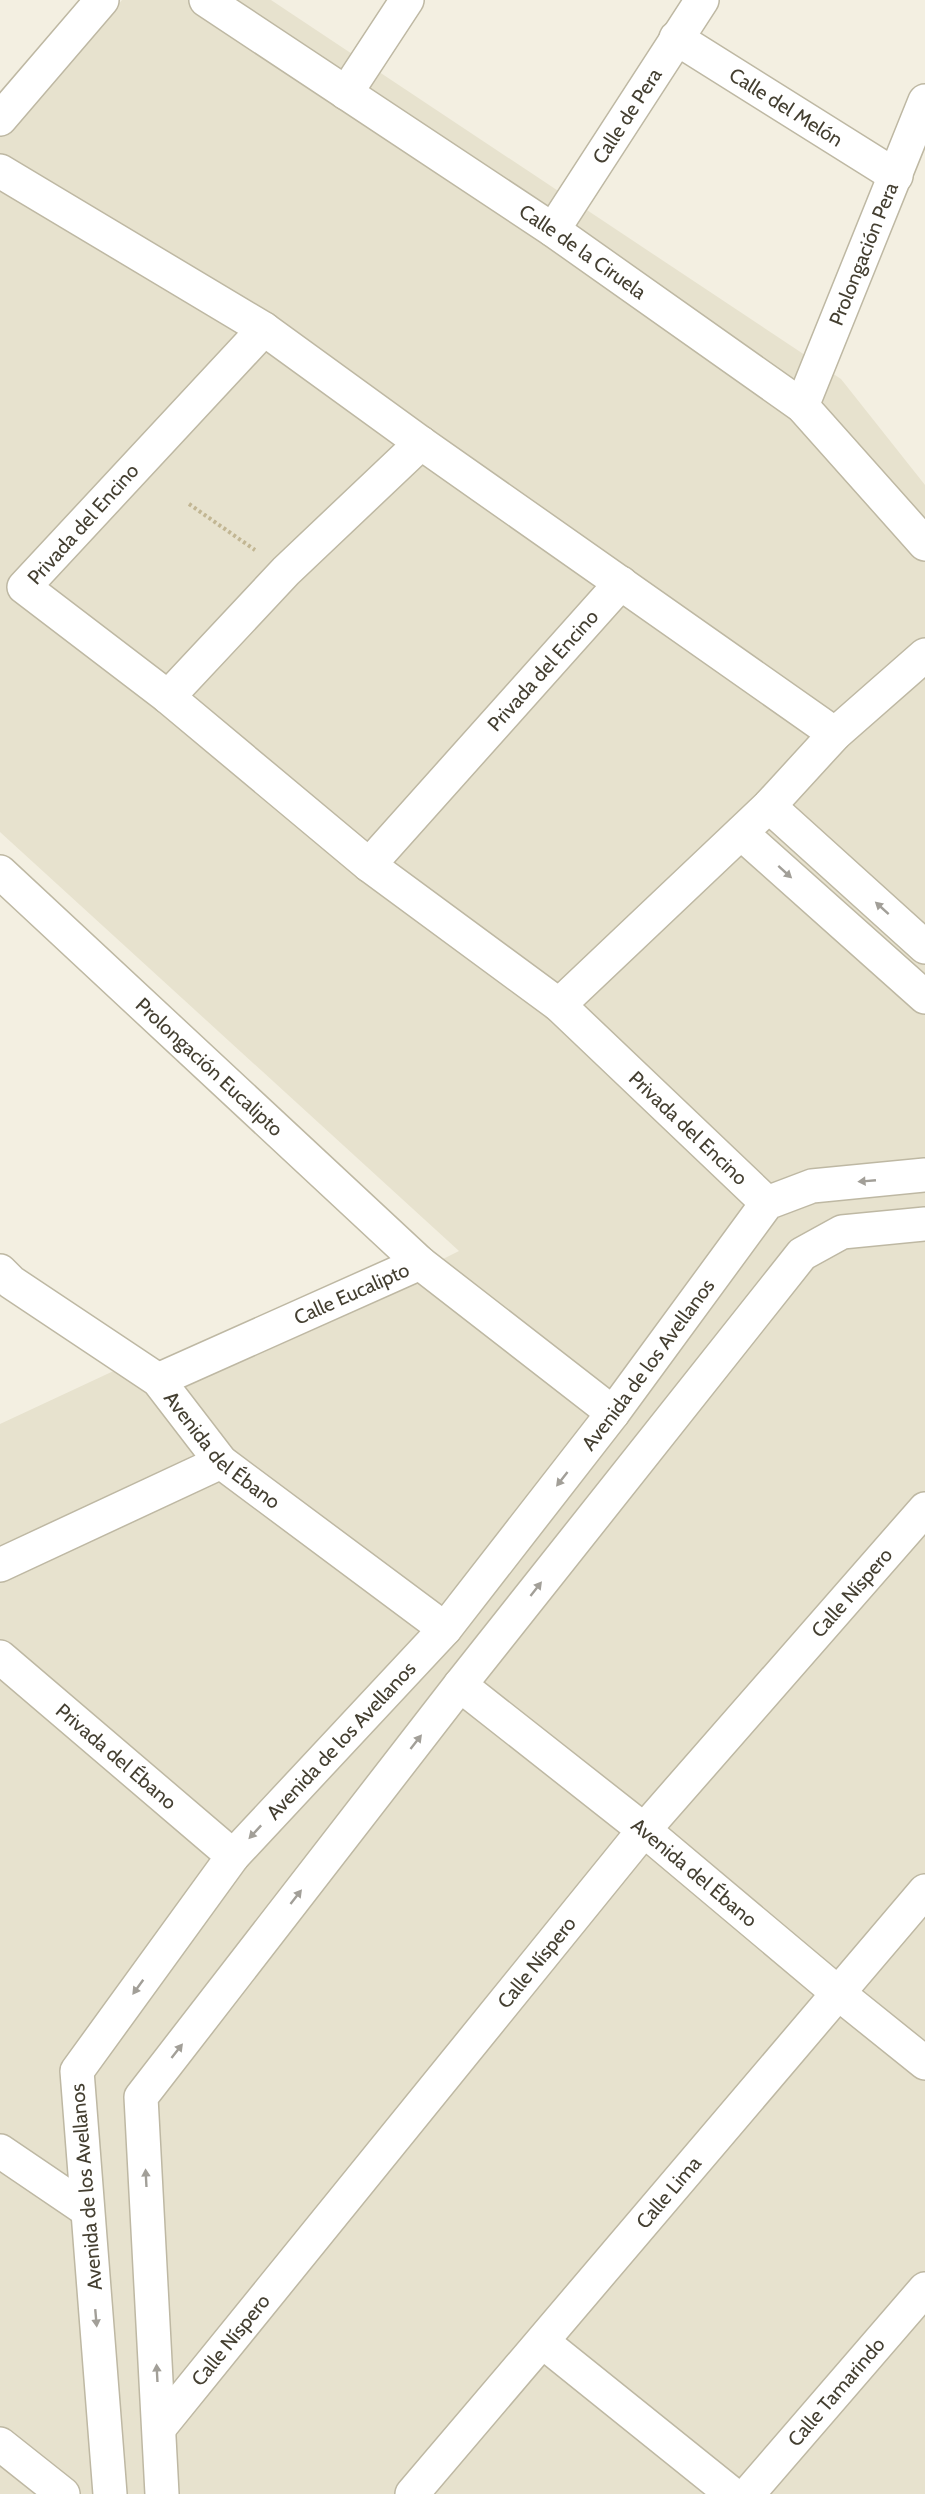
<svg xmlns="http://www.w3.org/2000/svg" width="925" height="2494" font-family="Cabin,sans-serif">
<rect width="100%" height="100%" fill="#f3efe1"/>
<path fill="#e7e2ce" d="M122,0H271L841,379L925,485V2494H0V1424L120,1368L217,1372L459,1251L0,832V137L15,127Z"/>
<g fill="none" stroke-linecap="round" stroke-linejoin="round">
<g stroke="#beb8a3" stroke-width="36">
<g id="minor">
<path id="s1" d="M206,0L553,230L802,406L925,544"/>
<path id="s2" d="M676,38L896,176"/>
<path d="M346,93L407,0"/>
<path d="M0,119L102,0"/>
<path d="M0,171L264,329L421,443L835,734"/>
<path id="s3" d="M553,230L702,0"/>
<path id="s4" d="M264,329L24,587L168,697L369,865L559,1005L767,1203"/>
<path id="s5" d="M802,406L925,101"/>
<path d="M168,697L286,571L421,443"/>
<path d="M769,806L925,947"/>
<path d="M741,833L925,997"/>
<path id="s6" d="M369,865L621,583"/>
<path id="s7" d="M0,872L420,1263L613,1413"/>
<path d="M559,1005L769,806L835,734L925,655"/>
<path id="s8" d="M0,1271L11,1282L158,1380L221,1462L445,1629"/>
<path id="s9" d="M158,1380L420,1263"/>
<path d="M0,1565L221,1462"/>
<path id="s10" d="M0,1657L233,1856"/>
<path id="s11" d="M460,1685L644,1830L838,1993L925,2063"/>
<path d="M0,2151L87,2210"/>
<path d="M543,2342L732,2494"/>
<path id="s12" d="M160,2427L644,1830L925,1509"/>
<path d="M0,2444L63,2494"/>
<path id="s13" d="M110,2494L77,2071L233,1856L445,1629L613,1413L767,1203L812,1186L925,1175"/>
<path d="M162,2494L141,2097L460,1685L802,1254L842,1232L925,1224"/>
<path id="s14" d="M412,2494L925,1891"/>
<path id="s15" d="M748,2494L925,2289"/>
</g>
</g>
<path stroke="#c2b693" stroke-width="4" stroke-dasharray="3 3" stroke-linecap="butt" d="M189,504L255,550"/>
<use href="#minor" stroke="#fff" stroke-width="33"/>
</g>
<defs><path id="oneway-solid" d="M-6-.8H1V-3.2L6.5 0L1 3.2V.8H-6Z" transform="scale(1.5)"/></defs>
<g fill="#a29f98">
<use href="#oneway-solid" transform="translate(785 872) rotate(42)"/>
<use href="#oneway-solid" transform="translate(882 908) rotate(-138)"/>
<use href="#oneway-solid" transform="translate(867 1181) rotate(175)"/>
<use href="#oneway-solid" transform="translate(562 1479) rotate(128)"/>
<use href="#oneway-solid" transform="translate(536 1589) rotate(-52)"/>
<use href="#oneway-solid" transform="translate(416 1742) rotate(-52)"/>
<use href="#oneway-solid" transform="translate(255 1832) rotate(133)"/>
<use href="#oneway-solid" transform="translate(296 1897) rotate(-52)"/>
<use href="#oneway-solid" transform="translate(138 1987) rotate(126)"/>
<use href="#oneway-solid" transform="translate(177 2051) rotate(-52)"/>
<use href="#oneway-solid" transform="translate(146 2178) rotate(-93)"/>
<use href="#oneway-solid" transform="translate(96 2318) rotate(85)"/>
<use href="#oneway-solid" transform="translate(157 2373) rotate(-93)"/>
</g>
<g text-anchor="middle" stroke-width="6" stroke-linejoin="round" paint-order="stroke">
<g font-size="20" fill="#443f31" stroke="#fff">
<text dy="7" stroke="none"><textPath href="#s2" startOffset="130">Calle del Melón</textPath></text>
<text dy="7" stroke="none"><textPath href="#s3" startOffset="136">Calle de Pera</textPath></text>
<text dy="7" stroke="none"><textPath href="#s1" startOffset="453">Calle de la Ciruela</textPath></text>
<text dy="7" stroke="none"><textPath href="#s5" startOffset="164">Prolongación Pera</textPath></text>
<text transform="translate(83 524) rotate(-48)" y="7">Privada del Encino</text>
<text dy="7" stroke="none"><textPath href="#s6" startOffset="261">Privada del Encino</textPath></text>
<text dy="7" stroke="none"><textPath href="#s7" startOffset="286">Prolongación Eucalipto</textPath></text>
<text dy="7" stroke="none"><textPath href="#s4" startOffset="1210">Privada del Encino</textPath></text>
<text dy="7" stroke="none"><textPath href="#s9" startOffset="212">Calle Eucalipto</textPath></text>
<text dy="7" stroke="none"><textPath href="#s13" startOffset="1334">Avenida de los Avellanos</textPath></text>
<text dy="7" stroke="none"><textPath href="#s8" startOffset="288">Avenida del Ébano</textPath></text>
<text dy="7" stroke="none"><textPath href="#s12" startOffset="1084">Calle Níspero</textPath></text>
<text dy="7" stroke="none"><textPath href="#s13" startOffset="848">Avenida de los Avellanos</textPath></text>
<text dy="7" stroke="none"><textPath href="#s10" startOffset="153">Privada del Ébano</textPath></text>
<text dy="7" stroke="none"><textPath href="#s11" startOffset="300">Avenida del Ébano</textPath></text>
<text dy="7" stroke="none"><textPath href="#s12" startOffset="598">Calle Níspero</textPath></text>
<text transform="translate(86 2187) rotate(-95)" y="7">Avenida de los Avellanos</text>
<text dy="7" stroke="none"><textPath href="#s14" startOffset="396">Calle Lima</textPath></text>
<text dy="7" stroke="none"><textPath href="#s12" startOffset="112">Calle Níspero</textPath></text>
<text dy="7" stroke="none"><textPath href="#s15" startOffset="135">Calle Tamarindo</textPath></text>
</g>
</g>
</svg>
